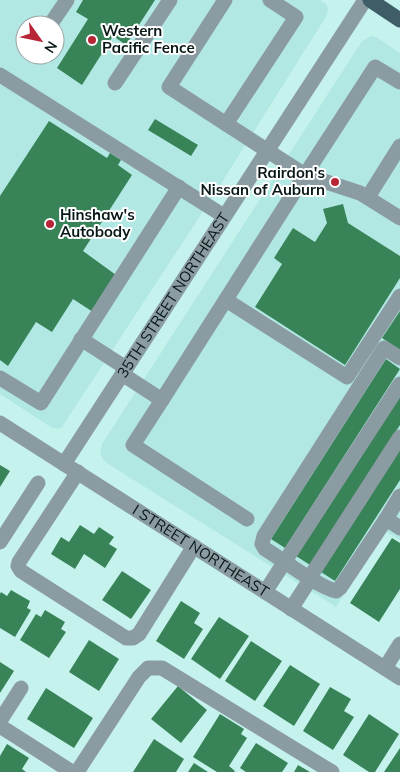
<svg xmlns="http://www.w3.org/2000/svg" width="400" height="772" font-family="Mulish,sans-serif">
<rect width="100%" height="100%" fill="#c6f2ee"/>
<path fill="#b2e8e3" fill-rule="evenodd" d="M0,0H320L326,4L328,8L327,15L219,187L62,427L59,429L52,428L0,394ZM25,25H55V55H25Z
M371,36L376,37L400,53V540L384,531L336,607L105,462L100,454L102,444L362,41Z"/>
<path fill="#388458" d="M83,0H155L126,45L113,36L82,85L57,68L88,19L76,12Z
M155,119L198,145L191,156L148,130Z
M49,121L107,158L110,153L121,160L118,165L132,175L83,251L116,275L93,312L73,299L52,332L36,322L8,366L0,360V196Z
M343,204L348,223L400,256V278L345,365L255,307L282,264L274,258L293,228L315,242L327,223L323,209Z
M400,311V350L382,338Z
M386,359L400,369L285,548L271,539Z
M400,393V425L310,565L296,556Z
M400,448V480L335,581L321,572Z
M0,465L10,471L0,487Z
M80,525L94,534L99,527L114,537L109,544L117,549L105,568L84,554L75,569L51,554L61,537L69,542Z
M392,538L400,543V589L379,622L350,603Z
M122,571L151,590L131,619L102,600Z
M11,590L30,601L27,608L31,610L15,637L0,628V594L1,592L7,596Z
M181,601L200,613L194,623L203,629L184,659L156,641Z
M45,610L65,622L61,629L66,632L49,658L20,640L36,614L41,617Z
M219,617L249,636L220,679L191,659Z
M89,640L119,659L99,691L69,672Z
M251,641L282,661L255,701L225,681Z
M0,662L14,671L0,693Z
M290,665L320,684L294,726L263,706Z
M178,686L207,710L181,743L151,719Z
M330,687L351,699L344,711L354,717L333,750L303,731Z
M46,688L93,718L74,748L27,719Z
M220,714L244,729L241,734L247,738L229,766L235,771L234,772H217L193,757Z
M369,714L399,734L375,772H369L343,755Z
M154,739L184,759L176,772H133Z
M256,743L288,763L282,772H246L240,768Z
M7,744L29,758L22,769L26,772H0V756Z
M400,748V772H384Z
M194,763L208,772H188Z
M298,765L310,772H294Z"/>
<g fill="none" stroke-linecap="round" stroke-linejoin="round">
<g stroke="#8b9ba2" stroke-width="15">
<path d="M50,25L67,0"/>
<path d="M0,75L224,216"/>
<path d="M400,82L375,67L305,175L360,193L400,218"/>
<path d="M115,83L170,0"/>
<path d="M226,124L296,17L270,0"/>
<path d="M368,197L400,146"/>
<path d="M226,300L347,377L400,296"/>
<path d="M81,339L126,368"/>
<path d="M400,358L384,348L264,536L262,544L265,549C282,559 318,587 336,591L340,588L386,519L400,528"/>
<path d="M122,374L162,400L133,445L247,519"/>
<path d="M0,378L41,403L179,187"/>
<path d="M162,400L305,175L169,87L225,0"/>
<path id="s1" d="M0,423L400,678"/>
<path id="s2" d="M64,464L365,0"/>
<path d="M78,472L19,562L18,566L21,571L126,638H133L139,634L194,546"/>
<path d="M386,519L400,496"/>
<path d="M0,542L38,483"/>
<path d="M310,577L400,437"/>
<path d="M265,592L400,384"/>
<path d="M291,609L311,578"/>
<path d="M385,668L400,644"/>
<path d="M0,721L21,688"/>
<path d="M0,726L72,772"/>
<path d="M77,772L139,677L148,668H162L332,772"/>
</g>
<path stroke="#3f5d67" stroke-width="15" d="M370,0L400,20"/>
</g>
<g fill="#b72536" stroke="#fff" stroke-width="2">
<circle cx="92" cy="40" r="5"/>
<circle cx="335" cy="182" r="5"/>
<circle cx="50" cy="224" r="5"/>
</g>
<g text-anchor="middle" stroke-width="4" stroke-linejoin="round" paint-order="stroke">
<g font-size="15" font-weight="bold" fill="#081817" stroke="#fff" text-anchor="start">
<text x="102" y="36">Western<tspan x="102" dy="17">Pacific Fence</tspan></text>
<text x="325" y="178" text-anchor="end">Rairdon's<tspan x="325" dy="17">Nissan of Auburn</tspan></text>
<text x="60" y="220">Hinshaw's<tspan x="60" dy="17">Autobody</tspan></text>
</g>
<g font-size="15" fill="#081817" stroke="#fff">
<text dy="5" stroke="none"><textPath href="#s2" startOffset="201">35TH STREET NORTHEAST</textPath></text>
<text dy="5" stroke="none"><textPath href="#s1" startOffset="238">I STREET NORTHEAST</textPath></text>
</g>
</g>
<g transform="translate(40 40) rotate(123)"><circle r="24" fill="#ffffff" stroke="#9ca3a2"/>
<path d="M0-4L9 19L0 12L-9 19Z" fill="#b72536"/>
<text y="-8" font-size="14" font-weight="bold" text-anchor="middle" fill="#081817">N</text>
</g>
</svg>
